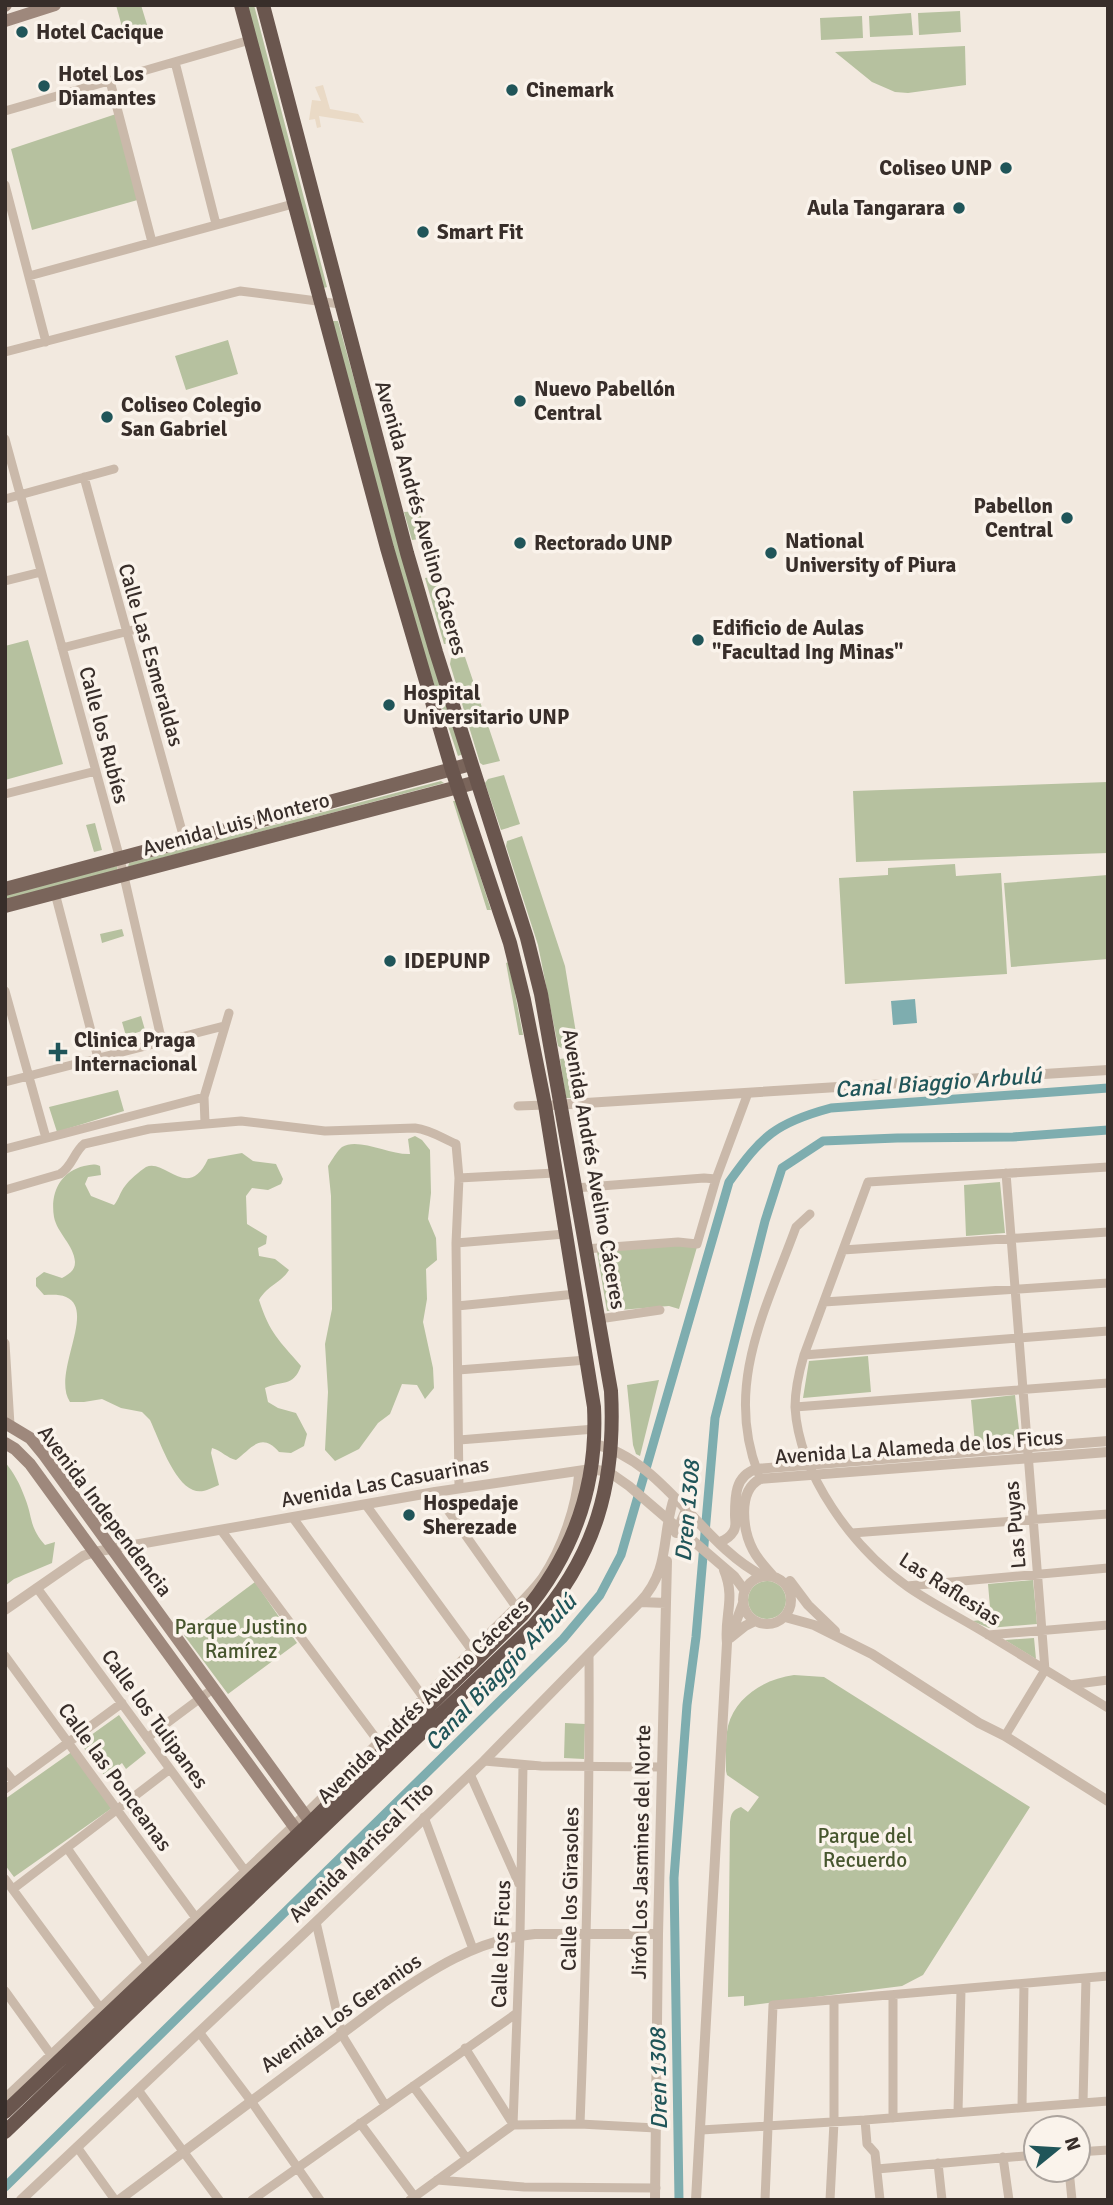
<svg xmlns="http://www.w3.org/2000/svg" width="1113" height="2205" font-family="Signika,sans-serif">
<rect width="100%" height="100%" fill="#f2e9df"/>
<path fill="#b6c19f" d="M116,5H141L148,28L124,34Z
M245,5H254L327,287L320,289Z
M960,11L961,32L919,35L918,13Z
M911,13L913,35L870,37L869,16Z
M862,16L863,38L821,40L820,18Z
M965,46L966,85L908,93L895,92L872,82L835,52Z
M116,114L141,199L32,230L11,149Z
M332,321H338L415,601L463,754L458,756L416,630Z
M228,340L238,374L186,390L175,356Z
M419,511L428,538L412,540L404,512Z
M439,576L461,642L444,644L425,578Z
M28,640L63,764L5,780V646Z
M465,657L500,761L483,765L480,763L450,664L451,658Z
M504,775L520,824L501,830L485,783L488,779Z
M441,781L444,783L128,867L129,863Z
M1108,782V853L856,862L853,791Z
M453,801H456L491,910H487Z
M95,823L102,850L94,852L86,825Z
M522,836L565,966L578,1045L563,1049L558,1046L538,945L506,846L507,841Z
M955,864L956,876L1001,873L1007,974L845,984L839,878L888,875V868Z
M117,866L118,872L5,902V894Z
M1108,875V959L1011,967L1004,883Z
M122,929L124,936L102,943L100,934Z
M509,962L523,1035H519L506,963Z
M141,1016L145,1030L126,1036L122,1022Z
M579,1056L584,1090L580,1098H566L560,1059Z
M118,1090L124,1111L57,1132L49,1107Z
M415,1136L422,1140L430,1150L431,1193L428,1219L436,1238L437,1260L426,1269L427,1299L423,1322L433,1368L434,1388L425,1399L417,1385L402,1384L390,1414L378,1423L359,1449L335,1461L325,1450L328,1392L325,1344L332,1309L331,1196L328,1166C332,1160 337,1151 342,1147C358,1137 390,1155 410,1154L408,1139Z
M242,1153L253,1161L276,1164L283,1179L281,1184L268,1190L252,1188L246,1196L247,1224L267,1236L266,1244L258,1248L259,1256L275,1259L289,1270C281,1283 268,1285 259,1300C270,1334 279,1340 301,1366C293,1388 281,1380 265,1388L268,1402L278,1408L296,1413L307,1434L304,1446L291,1453L279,1452C261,1431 251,1449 236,1460C227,1458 222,1451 212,1448L211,1453L219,1485C211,1488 202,1494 193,1490C173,1482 159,1439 150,1420L142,1412L121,1408L102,1399L84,1402H70C51,1374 97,1310 66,1297C59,1294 51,1295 44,1295L36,1286V1278L44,1272L62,1278C69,1274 75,1271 75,1262C74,1245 57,1233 54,1217C50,1193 60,1172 84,1166C91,1165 93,1163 100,1166L101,1175L88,1177L85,1184L91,1196L114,1205C119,1199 120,1192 125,1186C129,1180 140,1171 146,1167C165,1158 188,1202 208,1159Z
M1000,1182L1005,1233L966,1236L964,1185Z
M668,1245L697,1247L679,1309L669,1306L607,1311L597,1252Z
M868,1356L871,1392L803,1398L809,1361Z
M659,1380L640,1456L636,1454L633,1445L627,1385Z
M1015,1395L1020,1438L975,1443L971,1400Z
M5,1462C14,1473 20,1484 25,1498C33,1518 29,1527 45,1545L55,1542L52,1563L14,1579L5,1586Z
M1033,1580L1037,1624L989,1628L972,1621L991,1619L988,1584Z
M748 1600a19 19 0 1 1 38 0a19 19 0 1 1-38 0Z
M255,1582L297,1643L228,1694L184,1635Z
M1034,1638L1036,1659L1005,1640Z
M794,1675L824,1677L1030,1807L923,1975L902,1986L744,2006V1996L728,1997L730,1822C731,1814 732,1810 741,1807L748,1812L759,1797L727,1775L726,1771C726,1756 725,1740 728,1726C736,1696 765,1679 794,1675Z
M119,1715L146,1753L126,1769L122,1763L105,1776L80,1743Z
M565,1723L585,1724L584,1759L564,1758Z
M73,1751L112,1808L14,1877L5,1865V1799Z"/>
<path fill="#eadac6" d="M323,85L330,109L358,114L364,123L319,116L321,127L317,128L315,119L309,120L312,100L321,101L315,87Z"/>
<path fill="#7eadaf" d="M915,999L917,1023L893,1025L891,1001Z"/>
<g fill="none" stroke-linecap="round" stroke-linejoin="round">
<path stroke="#7eadaf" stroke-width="9" d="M5,2187L563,1639L600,1595L621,1555L729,1182C762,1136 775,1123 831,1108L1108,1088
M679,2200L674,1878L687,1705L696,1637L715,1418L765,1221L782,1168L823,1141L897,1138L1013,1137L1108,1130"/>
<path stroke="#cab9aa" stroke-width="9" d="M175,62L216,224
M110,81L152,242
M5,111L250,40
M5,185L46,342
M29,276L293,204
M5,352L240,291L340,304
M5,439L120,859L162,1042
M84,477L185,842
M5,499L114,469
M5,581L41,572
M62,648L133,630
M5,794L96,771
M55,893L98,1058
M5,991L46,1138
M5,1082L224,1026
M518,1106L545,1105
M205,1123L204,1097L229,1013
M5,1149L204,1097
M1108,1167L868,1182L804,1355C799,1372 795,1389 795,1407C799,1475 853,1548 908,1587C934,1605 963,1619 990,1636C1029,1660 1068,1684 1108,1708
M459,1178L555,1173
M575,1188L704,1178L716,1179
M5,1190L60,1174C72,1167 74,1152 84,1144L149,1129L241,1121L325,1131L415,1128C431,1130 442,1138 456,1144L459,1178L456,1243L459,1488
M456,1243L565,1234
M585,1249L678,1242L697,1244L716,1179L748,1093
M843,1250L1108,1232
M824,1302L1108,1283
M457,1306L576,1294
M599,1319L660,1310
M5,1343L10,1425
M804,1355L1108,1331
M458,1370L587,1360
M795,1407L1108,1383
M459,1440L595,1429
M758,1473C724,1385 766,1309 796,1227L810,1214
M435,1492L519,1611
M366,1505L474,1653
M293,1518L426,1701
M221,1530L381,1745
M852,1533L1108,1514
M907,1586L1108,1568
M37,1588L245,1871
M988,1635L1108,1625
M5,1656L196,1918
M1070,1685L1108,1680
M1005,1736L1045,1670L1006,1173
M147,1738L214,1688
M484,1761L541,1766L661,1767
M5,1771L14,1782
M470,1774L519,1884
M5,1789L122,1703
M424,1817L473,1949
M67,1848L148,1964
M5,1879L101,2009
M13,1889L170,1769
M316,1922L342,2035L385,2105
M5,1991L54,2059
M893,1995V2118
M199,2032L251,2101L320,2200
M465,2048L513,2124
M413,2086L467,2159
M138,2090L219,2200
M5,2098L294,1825L516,1607C525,1598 534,1589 542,1578C562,1548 576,1507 579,1471
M1083,2103L1086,1978
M1022,2107L1024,1984
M958,2112L961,1990
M865,2120L867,2144L875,2153L880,2200
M360,2123L417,2200
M580,2124C586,1968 590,1811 589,1654
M513,2125L520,1935L523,1765
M701,2130L865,2120L1108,2101
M77,2147L115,2200
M1078,2152L1108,2150
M1003,2157L1009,2200
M938,2163L942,2200
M877,2169L1036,2155
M1069,2170L1072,2200
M437,2180L524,2187L656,2188
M252,2200L517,2013
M410,2200L513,2125L580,2124L656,2128
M765,2200L773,2005L1108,1976
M830,2200L834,2122V2000"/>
<path stroke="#cab9aa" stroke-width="10" d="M554,1105L1108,1070
M594,1444C663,1459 702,1546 763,1576
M676,1533L686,1510
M720,1542C725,1540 730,1537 733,1532C737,1527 735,1521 735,1515C735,1496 735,1476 756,1469L1108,1441
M743 1600a24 24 0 1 1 48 0a24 24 0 1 1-48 0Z
M774,1577C766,1568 758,1560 753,1550C743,1531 737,1491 760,1479L1108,1452
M790,1581L808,1605L835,1631
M640,1602L666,1603
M5,1610L83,1556L94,1552L435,1492L591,1469L609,1472L629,1486L734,1576L745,1591
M785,1617L814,1625L872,1654L979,1723L1005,1736L1108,1801
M730,1638L743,1603
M730,1638L745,1626L755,1621
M21,2200L316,1922L484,1761L640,1602C671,1569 661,1536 674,1498
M119,2200L383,2003C429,1971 477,1939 535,1934H658
M655,2200L658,1934L667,1561
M696,2200L727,1643C724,1615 736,1599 724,1570"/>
<path stroke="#9e887c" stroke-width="12" d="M5,6L6,5
M5,21L55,5
M5,1423L30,1438L44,1455L316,1830
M5,1443L15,1449L30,1464L303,1839"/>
<path stroke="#7a655b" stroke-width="14" d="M5,889L471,764
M5,906L477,782"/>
<path stroke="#6a564e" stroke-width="14" d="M5,2112L311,1822L522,1615C573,1555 598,1487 594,1407L545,1105L524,1000L510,943L452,770L387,548L241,5
M5,2132L534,1625C596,1556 616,1483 611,1391L541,994L527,938L436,652L407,553L263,5"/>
</g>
<g fill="#205559" stroke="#faf3eb" stroke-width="2.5">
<circle cx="22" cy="32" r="7"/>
<circle cx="44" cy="86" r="7"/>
<circle cx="512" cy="90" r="7"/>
<circle cx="1006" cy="168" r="7"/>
<circle cx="959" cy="208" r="7"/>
<circle cx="423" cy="232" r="7"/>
<circle cx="520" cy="401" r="7"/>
<circle cx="107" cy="417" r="7"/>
<circle cx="1067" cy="518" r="7"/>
<circle cx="520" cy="543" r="7"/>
<circle cx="771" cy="553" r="7"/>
<circle cx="698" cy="640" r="7"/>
<circle cx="389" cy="705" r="7"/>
<circle cx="390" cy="961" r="7"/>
<path d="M54.5 1041.5h7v7h7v7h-7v7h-7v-7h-7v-7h7z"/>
<circle cx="409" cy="1515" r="7"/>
</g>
<g text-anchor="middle" stroke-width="7" stroke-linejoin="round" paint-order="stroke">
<g font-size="21" font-weight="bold" fill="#382e2a" stroke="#faf3eb" text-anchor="start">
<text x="36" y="39">Hotel Cacique</text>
<text x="58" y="81">Hotel Los<tspan x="58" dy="24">Diamantes</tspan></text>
<text x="526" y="97">Cinemark</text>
<text x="992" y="175" text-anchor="end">Coliseo UNP</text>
<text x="945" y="215" text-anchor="end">Aula Tangarara</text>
<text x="437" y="239">Smart Fit</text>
<text x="534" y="396">Nuevo Pabellón<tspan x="534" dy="24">Central</tspan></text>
<text x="121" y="412">Coliseo Colegio<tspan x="121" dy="24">San Gabriel</tspan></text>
<text x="1053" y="513" text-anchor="end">Pabellon<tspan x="1053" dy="24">Central</tspan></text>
<text x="785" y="548">National<tspan x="785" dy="24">University of Piura</tspan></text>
<text x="534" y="550">Rectorado UNP</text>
<text x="712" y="635">Edificio de Aulas<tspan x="712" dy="24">"Facultad Ing Minas"</tspan></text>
<text x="403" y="700">Hospital<tspan x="403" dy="24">Universitario UNP</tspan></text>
<text x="404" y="968">IDEPUNP</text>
<text x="74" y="1047">Clinica Praga<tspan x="74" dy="24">Internacional</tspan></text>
<text x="423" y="1510">Hospedaje<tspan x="423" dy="24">Sherezade</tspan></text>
</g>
<g font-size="21" fill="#382e2a" stroke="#faf3eb">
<text transform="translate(421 518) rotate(74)" y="7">Avenida Andrés Avelino Cáceres</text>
<text transform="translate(151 655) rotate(74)" y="7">Calle Las Esmeraldas</text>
<text transform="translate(104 735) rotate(75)" y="7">Calle los Rubíes</text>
<text transform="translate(236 824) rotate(-15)" y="7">Avenida Luis Montero</text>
<text transform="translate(594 1169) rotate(80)" y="7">Avenida Andrés Avelino Cáceres</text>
<text transform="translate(919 1447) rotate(-4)" y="7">Avenida La Alameda de los Ficus</text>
<text transform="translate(385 1482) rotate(-10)" y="7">Avenida Las Casuarinas</text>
<text transform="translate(105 1511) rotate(53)" y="7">Avenida Independencia</text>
<text transform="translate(1015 1525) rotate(-95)" y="7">Las Puyas</text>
<text transform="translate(950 1589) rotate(33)" y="7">Las Raflesias</text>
<text transform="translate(423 1701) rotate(-44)" y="7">Avenida Andrés Avelino Cáceres</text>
<text transform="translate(155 1719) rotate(54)" y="7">Calle los Tulipanes</text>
<text transform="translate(115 1777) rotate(54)" y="7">Calle las Ponceanas</text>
<text transform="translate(361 1852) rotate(-44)" y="7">Avenida Mariscal Tito</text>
<text transform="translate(641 1852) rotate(-89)" y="7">Jirón Los Jasmines del Norte</text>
<text transform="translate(570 1889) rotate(-89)" y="7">Calle los Girasoles</text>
<text transform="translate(501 1944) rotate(-88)" y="7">Calle los Ficus</text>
<text transform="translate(341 2013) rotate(-35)" y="7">Avenida Los Geranios</text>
</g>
<g font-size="21" fill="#47562e" stroke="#faf3eb">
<text x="241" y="1634">Parque Justino<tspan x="241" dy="24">Ramírez</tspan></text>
<text x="865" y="1843">Parque del<tspan x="865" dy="24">Recuerdo</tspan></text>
</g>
<g font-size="23" font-style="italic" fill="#205559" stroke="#faf3eb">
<text transform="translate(938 1082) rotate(-4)" y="8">Canal Biaggio Arbulú</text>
<text transform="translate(687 1511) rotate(-85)" y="8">Dren 1308</text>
<text transform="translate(500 1672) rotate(-46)" y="8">Canal Biaggio Arbulú</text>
<text transform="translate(658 2079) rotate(-91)" y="8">Dren 1308</text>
</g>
</g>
<rect width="1113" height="2205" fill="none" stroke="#382e2a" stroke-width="14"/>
<g transform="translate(1057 2149) rotate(72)"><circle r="33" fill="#faf3eb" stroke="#aca49e" stroke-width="2"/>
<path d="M0-5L12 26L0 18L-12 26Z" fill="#205559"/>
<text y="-10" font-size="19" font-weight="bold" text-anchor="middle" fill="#382e2a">N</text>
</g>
</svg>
